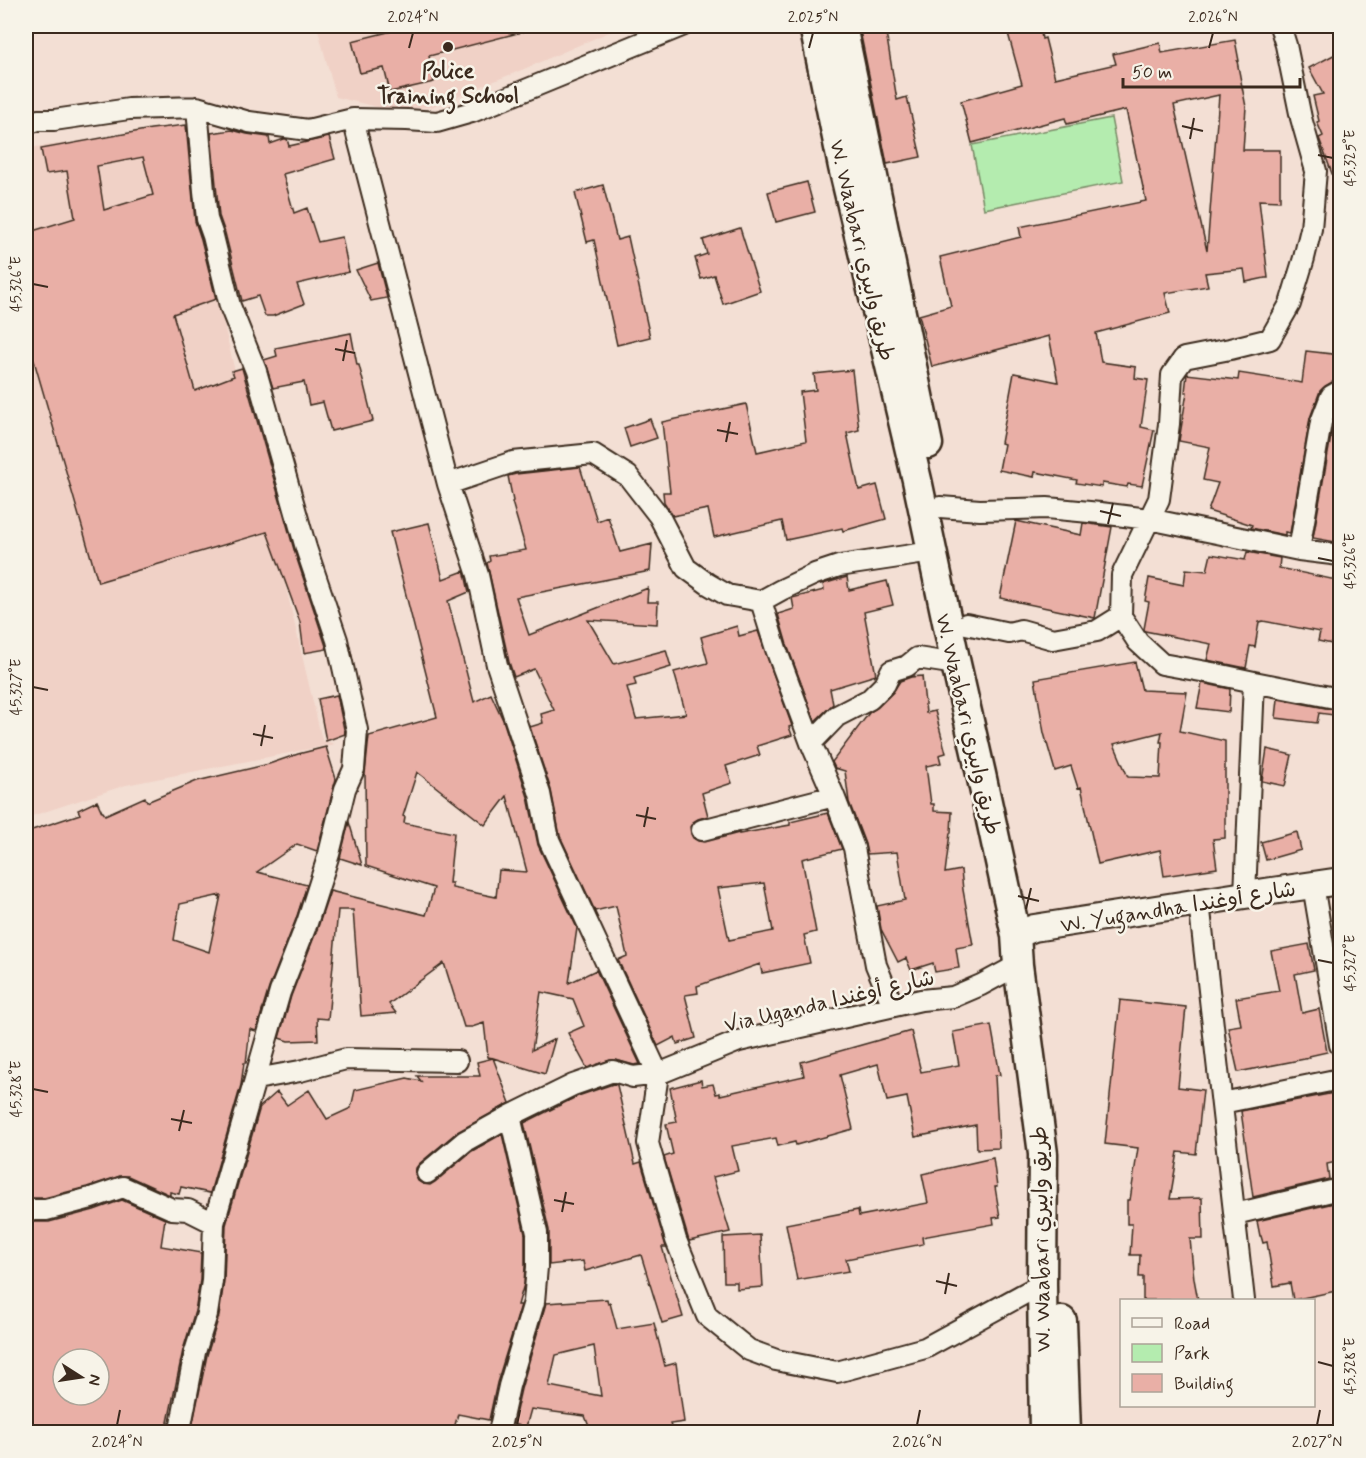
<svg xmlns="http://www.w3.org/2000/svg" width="1366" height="1458" font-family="Mynerve,'Playpen Sans Arabic',sans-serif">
<rect width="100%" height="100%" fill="#f3dfd4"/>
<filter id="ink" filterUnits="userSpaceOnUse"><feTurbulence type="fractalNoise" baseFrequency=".0167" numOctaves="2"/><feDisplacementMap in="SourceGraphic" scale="12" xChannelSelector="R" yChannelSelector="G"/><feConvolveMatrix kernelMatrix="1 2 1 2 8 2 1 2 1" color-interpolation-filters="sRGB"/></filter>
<g filter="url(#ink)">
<path fill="#f0d1c6" d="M317,26H623L524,69L431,107L389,110L336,97Z
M178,130L322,740L335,744L126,785L26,818V148Z"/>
<path fill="#b4ecaf" stroke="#788b66" stroke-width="1.5" d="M1111,118L1123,181L984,209L972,145Z"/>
<path fill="#e9afa6" stroke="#3b2a1e" stroke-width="1.5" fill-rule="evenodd" d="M412,26H521L522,32L429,56L434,82L390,92L384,68L360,73L352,41Z
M859,26H885L897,100L907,97L921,157L887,164Z
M1006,26H1040L1042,39L1045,38L1055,78L1116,64L1113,54L1160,43L1162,53L1235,40L1239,61H1237L1246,107L1243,150H1280V201L1259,200L1268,278H1265L1246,282L1244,269L1205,273L1208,286L1165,293L1170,313L1096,333L1101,362L1136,367L1135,378L1148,380L1141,427L1154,430L1142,486L1128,484L1127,487L1102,483V487L1076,483L1077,480L1035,472L1034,477L999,470L1004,444L1001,443L1014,373L1058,382L1049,336L932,367L919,315L951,306L940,257L1021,237L1019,227L1146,201L1126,110L1067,124L1065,118L972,143L961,101L1022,84ZM1219,95L1207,251L1174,105Z
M1341,51V190H1338L1319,138L1323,136L1317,122L1319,121L1313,96L1323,94L1309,68Z
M186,125L195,221L201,239L216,299L173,314L195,391L234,376L232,371L242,368L295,553L327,649L304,653L300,622L267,532L98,582L26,333V233L75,218L67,171L46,174L41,149L151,129ZM143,157L153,195L104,210L97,166Z
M232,130L247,134L269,137L270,144L284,139H287L289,146L329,137L335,159L283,174L294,213L307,208L318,242L342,237L349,272L297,284L304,304L273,316H265L258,296L242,301L225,233L219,216L211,133Z
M807,182L815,212L776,222L768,192Z
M603,185L617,240L628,237L650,337L617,345L594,240L587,242L575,193Z
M740,228L760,291L723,304L714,275L701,279L695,258L707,254L703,240Z
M378,263L387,298L371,301L356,270Z
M351,333L357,365H359L373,421L331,431L323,402L309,405L304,382L273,388L264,360L277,356L275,348Z
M1306,351L1341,355V379L1334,381L1325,386L1320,391L1310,418L1290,533L1285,532V535L1251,528L1252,525L1208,511L1218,483L1203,480L1210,447L1179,441L1187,392H1185L1187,374L1238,380L1239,373L1302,383Z
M852,370L859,430L847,433L859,490L877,485L886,519L843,531L842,528L786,540L782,521L714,537L708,509L673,516L664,502L663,492H670L662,422L746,404L757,452L806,441L800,392L816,390L814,374Z
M1341,405V543L1313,538L1333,425Z
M650,419L657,438L630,447L624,428Z
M580,467L597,521L608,517L620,552L652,544L650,571L516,597L529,635L648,588L647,602H658L657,624L588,620L614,664L666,650L671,667L634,678L636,685L627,687L636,719L686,714L674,672L708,663L701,637L737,626L739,636L758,631L792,726L789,727L792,735L757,746L760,755L726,766L732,783L702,793L708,816L698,819L693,822L690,827L691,834L693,838L698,841L705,842L739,833V834L790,825V822L828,813L842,849L802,859L816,932L804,935L810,963L762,973L760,964L697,986L698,993L685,995L696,1038L677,1044L675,1037L658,1046L618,960L627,956L616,906L595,911L560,836L551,790L530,727L543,723L541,714L554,710L534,669L514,677L509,662L487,563L490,561L489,556L526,550L512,502L513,501L508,476L516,474ZM764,883L773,931L729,940L718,888Z
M1016,521L1081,535L1083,523L1112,527L1095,618L1000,598Z
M429,523L443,579L464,571L466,578L469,592L448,601L474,702L491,694L503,720L528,797L538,845L577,928L569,983L596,970L640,1064L634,1065L616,1060H610L587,1068L568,1033L584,1026L573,999L541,992L532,1050L555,1039L545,1074L493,1058L510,1103L457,1132L419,1164L416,1168L415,1175L418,1181L423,1184L430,1185L435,1182L472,1151L502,1134L525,1234V1266L524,1284L518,1305H521L497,1383L489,1420L458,1414L453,1432H191L207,1355L219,1316L224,1281L226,1225L260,1107L277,1092L287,1105L309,1090L327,1119L351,1108L355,1090L407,1078L421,1081L417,1076H480L477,1062L493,1058L488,1057L484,1023L472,1027H464L444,963L389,1004L396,1013L361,1016L353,910H338L328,1019L317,1018L318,1040L288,1041L279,1038L291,996L318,927L330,891L426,915L434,888L366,866L365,774L369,736L437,717L390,532ZM417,772L485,825L507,796L527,872L499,870L496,897L452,888V883H449L454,833L404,823L405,817L403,816Z
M1247,552L1280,558L1279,568L1341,581V646L1318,641L1320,632L1263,621L1259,622L1255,647L1250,646L1246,668L1207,660L1211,644L1145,631L1144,629L1149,602L1145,601L1149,578L1184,585L1186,569L1207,571L1211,554L1245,560Z
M847,577L849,590L887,581L893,605L864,612L876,675L830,689L833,704L815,721L787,645L778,614L794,609L792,598L824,590L823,584Z
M1135,662L1142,690L1187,692L1180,731L1225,741V838L1213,839L1217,868L1164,876L1160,850L1098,864L1081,787L1078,788L1071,766L1055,771L1044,733L1035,679ZM1162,732L1160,742H1162L1160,778L1128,777L1114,744Z
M922,676L926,713L935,711L946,753L939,755L941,763L926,766L931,804H934V811L952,812L951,833H950L945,873L961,870L963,890L973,945L956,948L959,968L935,972L933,963L911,970L906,958L898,962L881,929L877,906L905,900L897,852L867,854L865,844L849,802L845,771L835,768L832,762L869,713L878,707L893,692L900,681L911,677Z
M1202,683L1230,689L1229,712L1197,708Z
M337,695L345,734L326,741L318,699Z
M1278,699L1341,711V716L1319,713L1317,723L1276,718Z
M326,747L336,779L317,851L297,844L257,872L307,885L296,919L269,988L256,1031L250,1029L246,1063H244L241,1085L210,1193L181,1187L179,1194L170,1192V1195L128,1176H120L87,1187L44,1198H26V832L80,814L78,810L97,801L102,812H103L105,815L145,797L147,802L197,781L269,764L298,754ZM221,895L209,952L174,940L180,904Z
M1267,749L1292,755L1285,786L1262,781Z
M349,822L362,865L340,858Z
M1297,832L1301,850L1266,860L1261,842Z
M1309,944L1314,970L1295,974L1302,1013L1319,1009L1327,1052L1309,1056L1310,1058L1238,1072L1228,1027L1241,1025L1236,998L1279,991L1271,951Z
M1120,1000L1186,1007L1178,1087L1203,1090L1196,1154L1178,1152L1170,1199L1202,1198L1203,1239H1190L1194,1279L1198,1300H1143V1277H1139L1140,1255H1130L1132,1224H1127V1200H1130L1138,1148L1105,1144Z
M991,1025L1000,1075L995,1076L999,1148L977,1149L976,1125L915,1137L907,1097L887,1101L878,1064L840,1075L853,1129L796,1145L795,1142L778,1146L776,1138L732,1146L738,1171L713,1177L730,1232L689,1241L664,1157L673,1154L666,1124L677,1122L670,1088L701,1080L702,1086L713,1084L716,1094L720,1093V1095L804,1076L801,1062L911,1031L921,1072L959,1065L953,1032Z
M613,1084L617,1085L635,1164L641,1162L666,1247H662L683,1317L662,1323L641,1255L585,1271L583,1261L549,1265V1230L524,1123L578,1096Z
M1334,1093L1341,1135V1161L1327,1164L1329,1179L1253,1197L1241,1111Z
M993,1158L997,1187H995L1000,1217L993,1218L994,1224L922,1237L923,1244L846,1259L849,1271L797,1280L786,1224L858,1210L859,1216L928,1203L922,1174Z
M122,1200L165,1219L161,1246L201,1253L200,1280L195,1311L183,1350L166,1432H26V1305L27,1296L26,1222H49L94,1210ZM63,1359H99V1395H63Z
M1334,1203V1205L1341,1203V1290L1293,1300L1290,1283L1274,1286L1267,1242L1263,1243L1261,1236H1260L1257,1221Z
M760,1235L763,1287L737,1289V1282H724L723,1237Z
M607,1299L608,1304L610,1303L617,1329L654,1323L665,1366L676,1363L684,1422L670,1424L673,1432H591L585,1416L531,1409L526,1427L513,1424L521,1389L546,1303ZM594,1346L601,1396L549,1386L556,1355Z"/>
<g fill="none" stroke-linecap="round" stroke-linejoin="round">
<g stroke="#3b2a1e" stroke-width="24">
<path id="minor" d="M353,119L448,484L478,575L497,665L540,794L549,840L658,1074L633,1077L613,1071L573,1085L510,1116L465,1141L427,1173
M26,124L38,120H54L129,109L197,107L249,122L308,130L353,119L407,120L437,122L472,112L682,26
M448,484L513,462L593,454L628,476L659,516L686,568L708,584L727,595L761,601L781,590L815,574L839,566L932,552
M940,507L980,510L1047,508L1100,513L1149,519L1299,550L1340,555
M1299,550L1321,422L1331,396L1340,391
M761,601L776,649L811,743
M966,624L1009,633L1021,630L1053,639L1097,631L1121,616
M1254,682L1340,699
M702,830L834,796
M1313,885L1340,1045
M1245,895L1254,682L1212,673L1162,664L1138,642L1121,616L1122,575L1159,499L1169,424L1172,375L1184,358L1230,349L1270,339L1290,304L1304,258L1311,229L1316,171L1301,118L1286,45L1280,26
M1199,902L1244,1300
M1018,965L981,985L953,997L921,1000L739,1041L658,1074L648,1143L676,1240L707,1316L749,1350L776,1360L837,1372L925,1348L1042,1284
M893,1006L876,965L854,848L834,796L811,743L837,716L870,699L885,684L891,671L907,666L917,658L956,664
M256,1079L300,1071L346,1059L457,1061
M1222,1103L1340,1079
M26,1210H46L91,1198L123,1187L172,1209L188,1210L214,1223
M1235,1214L1340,1189
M178,1432L181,1425L195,1352L207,1314L212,1281L214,1223L280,992L307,923L329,854L345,789L354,769L357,730L337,640L306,548L256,371L230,306L213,236L207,219L204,191L197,107
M499,1432L509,1386L534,1302L537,1267V1233L510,1116"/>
</g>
<g stroke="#3b2a1e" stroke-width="30">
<path id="tertiary" d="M1016,935L1034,928L1245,895L1340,881"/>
</g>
<g stroke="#3b2a1e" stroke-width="33">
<path id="secondary" d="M814,26L843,167L917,480L956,664L981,774L1016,935L1018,965L1043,1154L1042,1284L1044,1432
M842,26L928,444
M1062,1321L1066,1432"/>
</g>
<use href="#minor" stroke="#f7f3e8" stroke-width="20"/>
<use href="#tertiary" stroke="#f7f3e8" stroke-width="26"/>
<use href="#secondary" stroke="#f7f3e8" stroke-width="28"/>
</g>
</g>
<path fill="none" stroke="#3b2a1e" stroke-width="2" d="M409,48L413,33M809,48L813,33M1209,48L1213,33M1182,126L1203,131M1190,139L1194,118M1318,155L1333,158M33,284L48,287M335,349L355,353M343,361L347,340M717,430L738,434M726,442L730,422M1100,511L1121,516M1108,524L1113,503M1318,558L1333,561M33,687L48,690M253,734L273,738M261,746L265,725M636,815L656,819M644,827L648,807M1018,896L1039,901M1026,909L1031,888M1318,960L1333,963M33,1089L48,1092M171,1119L192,1123M179,1131L184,1110M554,1200L574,1204M562,1212L566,1192M936,1281L957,1286M945,1294L949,1273M1318,1362L1333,1366M117,1425L120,1410M517,1425L520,1410M917,1425L920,1410M1317,1425L1320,1410"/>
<circle fill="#3b2a1e" stroke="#f7f3e8" stroke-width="2" cx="448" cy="47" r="6"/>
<g text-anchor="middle" stroke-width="5" stroke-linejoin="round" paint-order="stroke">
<g font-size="22" font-weight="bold" fill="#3b2a1e" stroke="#f7f3e8">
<text x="448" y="78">Police<tspan x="448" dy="25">Training School</tspan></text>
</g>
<g font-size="22" fill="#3b2a1e" stroke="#f7f3e8">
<text transform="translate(863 250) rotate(77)" y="8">W. Waabari طريق وابيري</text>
<text transform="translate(969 724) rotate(77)" y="8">W. Waabari طريق وابيري</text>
<text transform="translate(1178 906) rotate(-9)" y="8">W. Yugandha شارع أوغندا</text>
<text transform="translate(829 1000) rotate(-13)" y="8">Via Uganda شارع أوغندا</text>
<text transform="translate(1040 1239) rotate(-91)" y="8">W. Waabari طريق وابيري</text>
</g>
</g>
<rect width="1366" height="1458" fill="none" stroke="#f7f3e8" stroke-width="66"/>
<rect x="1120" y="1299" width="195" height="108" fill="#f7f3e8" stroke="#aca397" stroke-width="1.5"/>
<rect x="1132" y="1318" width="30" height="9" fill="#f7f3e8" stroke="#aca397" stroke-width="1.5"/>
<text x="1174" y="1329" font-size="18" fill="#3b2a1e">Road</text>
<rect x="1132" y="1344" width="30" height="18" fill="#b4ecaf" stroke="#aca397" stroke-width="1.5"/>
<text x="1174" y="1359" font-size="18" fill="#3b2a1e">Park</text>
<rect x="1132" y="1374" width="30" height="18" fill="#e9afa6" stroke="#aca397" stroke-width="1.5"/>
<text x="1174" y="1389" font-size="18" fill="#3b2a1e">Building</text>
<g transform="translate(81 1377) rotate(102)"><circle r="28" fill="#f7f3e8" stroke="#aca397" stroke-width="1.5"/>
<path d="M0-4.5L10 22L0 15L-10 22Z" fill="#3b2a1e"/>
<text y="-9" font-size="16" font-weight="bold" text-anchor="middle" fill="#3b2a1e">N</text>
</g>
<path d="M1123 78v9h177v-9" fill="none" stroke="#3b2a1e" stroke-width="3"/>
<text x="1132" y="78" font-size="18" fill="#3b2a1e" stroke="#f7f3e8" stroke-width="4.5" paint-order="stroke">50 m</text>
<rect x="33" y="33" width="1300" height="1392" fill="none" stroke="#3b2a1e" stroke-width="2"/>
<g font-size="15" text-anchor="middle" fill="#3b2a1e">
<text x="413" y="22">2.024°N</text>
<text x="813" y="22">2.025°N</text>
<text x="1213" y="22">2.026°N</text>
<text transform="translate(1350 158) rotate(-90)" y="5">45.325°E</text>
<text transform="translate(16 284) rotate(-90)" y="5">45.326°E</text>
<text transform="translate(1350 561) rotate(-90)" y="5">45.326°E</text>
<text transform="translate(16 687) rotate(-90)" y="5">45.327°E</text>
<text transform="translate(1350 963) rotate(-90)" y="5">45.327°E</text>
<text transform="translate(16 1089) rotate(-90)" y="5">45.328°E</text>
<text transform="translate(1350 1366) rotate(-90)" y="5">45.328°E</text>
<text x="117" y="1447">2.024°N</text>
<text x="517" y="1447">2.025°N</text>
<text x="917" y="1447">2.026°N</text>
<text x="1317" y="1447">2.027°N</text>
</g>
</svg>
